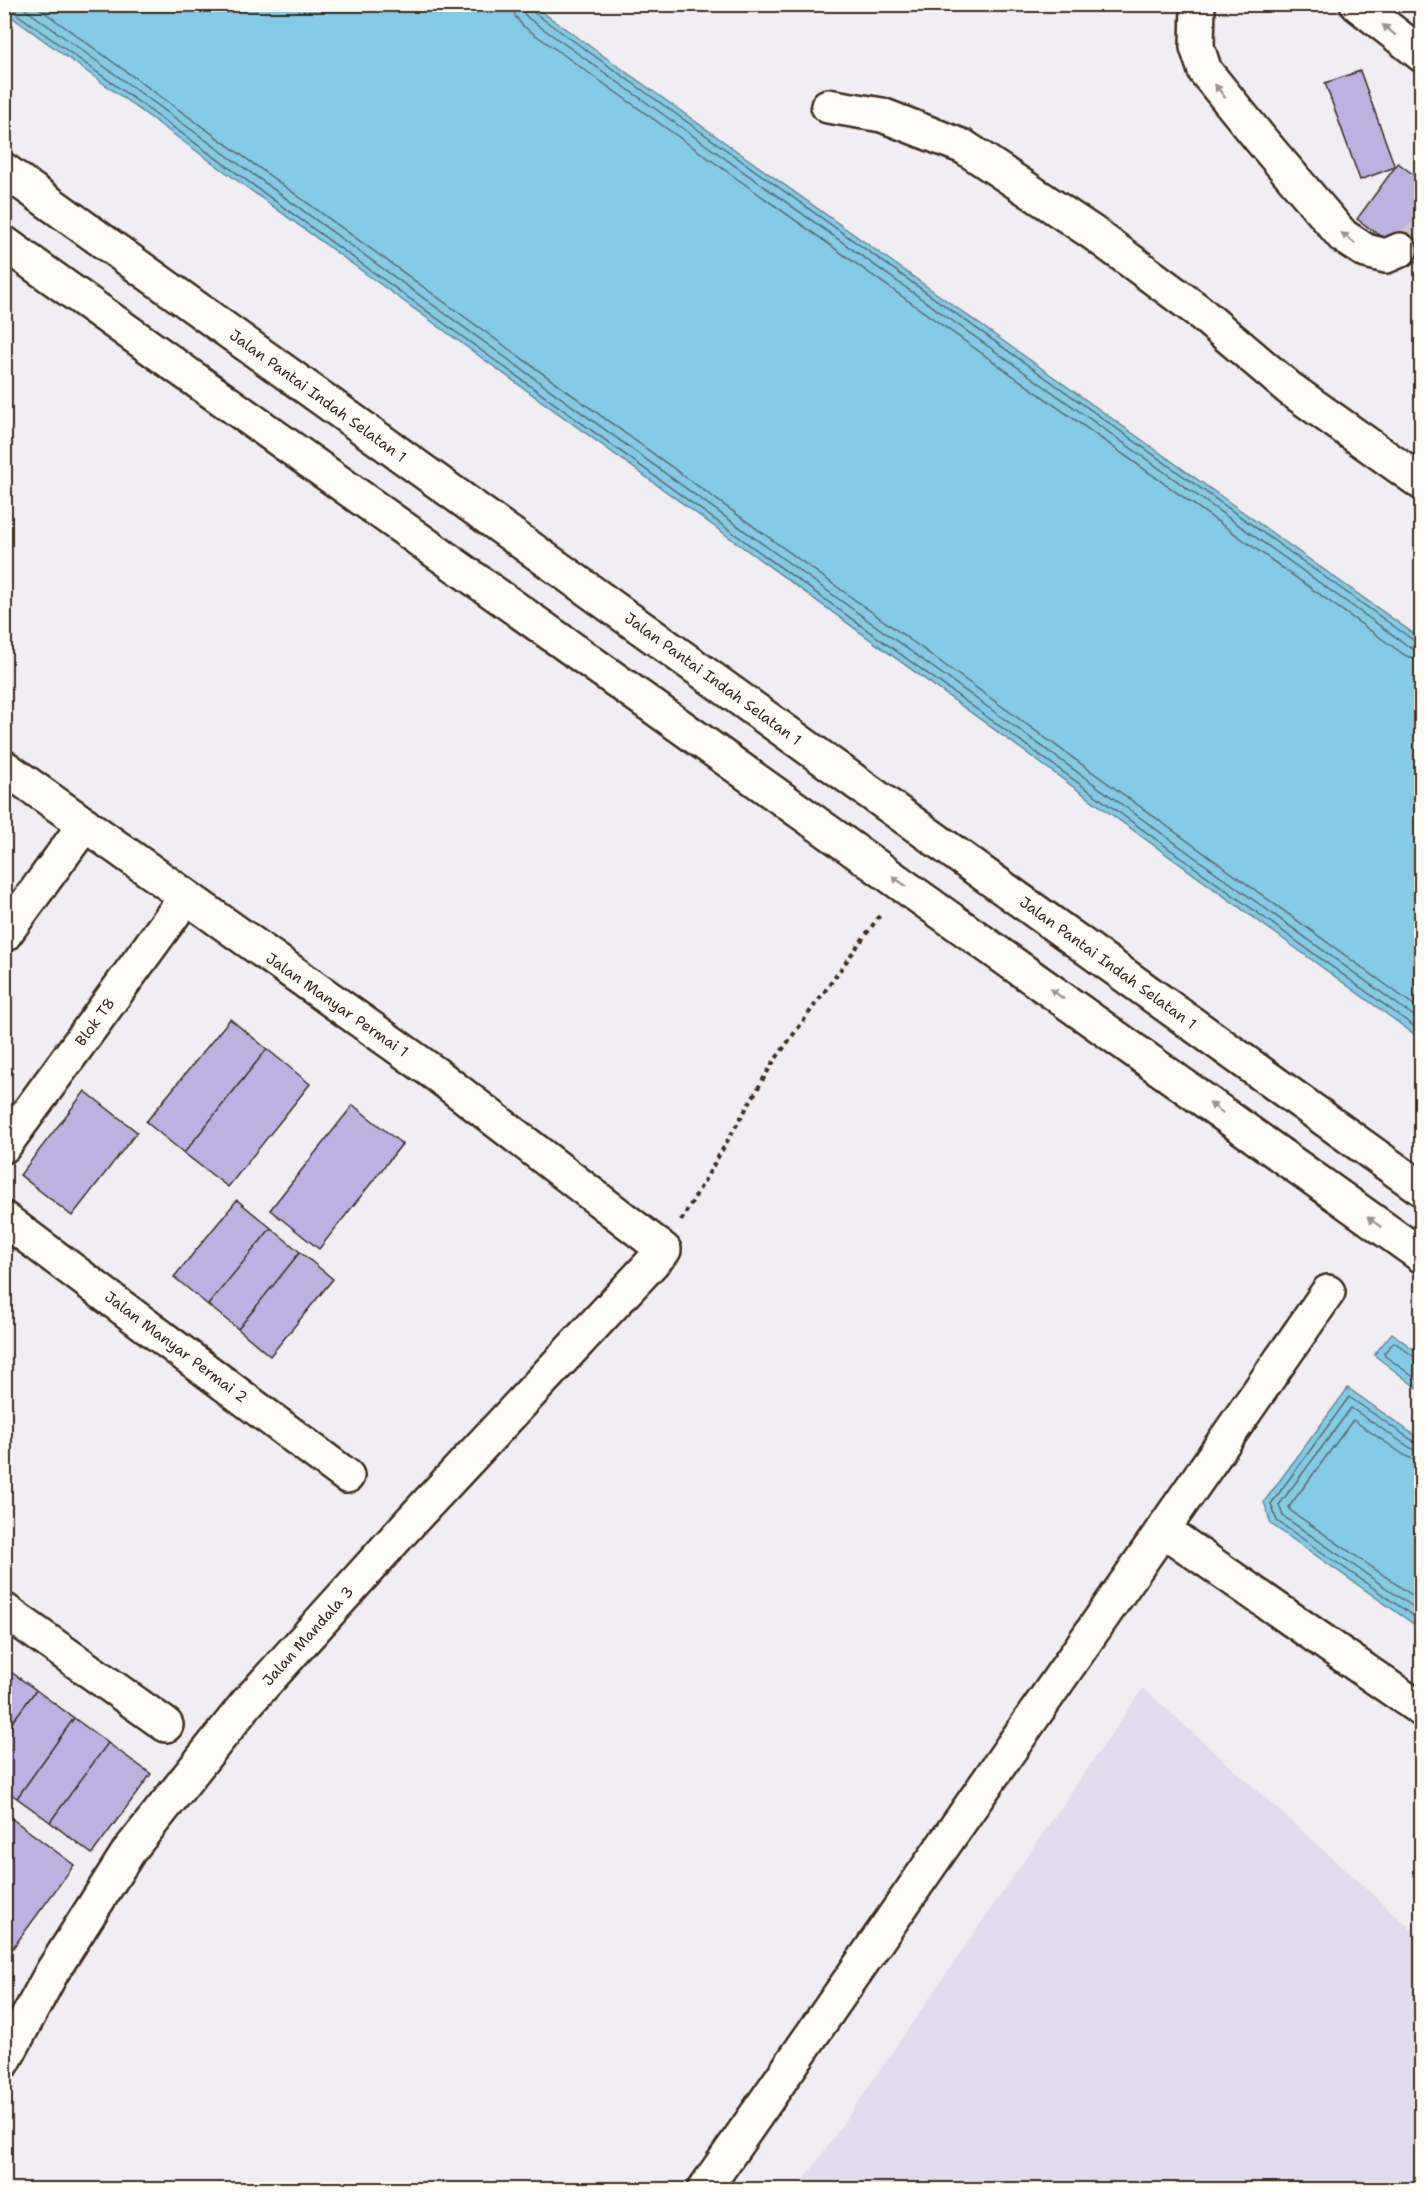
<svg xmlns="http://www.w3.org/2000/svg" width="1426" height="2194" font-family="'Shantell Sans',sans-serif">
<rect width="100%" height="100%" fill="#f0edf3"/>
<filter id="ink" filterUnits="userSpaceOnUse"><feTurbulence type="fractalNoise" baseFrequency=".0167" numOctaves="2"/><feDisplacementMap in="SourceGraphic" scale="12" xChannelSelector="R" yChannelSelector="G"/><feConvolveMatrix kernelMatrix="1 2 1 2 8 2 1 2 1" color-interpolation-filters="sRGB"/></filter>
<g filter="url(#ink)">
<path fill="#e1dbee" d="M1143,1688L1421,1938V2189H798Z"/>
<path fill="#85cbe6" stroke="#678b96" stroke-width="1.5" d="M5,4L532,5L1421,639V1039L5,12Z
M1392,1333L1421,1355V1391L1374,1355Z
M1348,1388L1421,1440V1629L1271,1524L1264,1502Z"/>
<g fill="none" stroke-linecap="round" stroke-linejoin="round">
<path stroke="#596a6e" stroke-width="1.5" d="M18,4L1422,1022
M33,4L1422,1011
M513,4L515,16L523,26L1406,656L1422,660
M522,4L523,12L528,18L1411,648L1422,651
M530,4L533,12L1416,642L1422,643
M4,7L10,9L1422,1032
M1422,1359L1416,1358L1394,1342L1384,1353L1385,1356L1422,1383
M1422,1444L1416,1443L1349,1397L1271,1504L1277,1521L1422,1622
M1422,1452L1412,1449L1351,1408L1279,1505L1283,1516L1422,1613
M1422,1461L1407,1457L1353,1420L1289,1507L1291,1511L1422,1602"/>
</g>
<path fill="#bdb1e2" stroke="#3b2a1e" stroke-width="1.5" d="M1360,71L1395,167L1360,180L1325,83Z
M1398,163L1422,181V266L1357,219Z
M230,1019L267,1049L184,1153L146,1122Z
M267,1049L310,1084L228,1187L184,1153Z
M85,1091L137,1132L72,1216L20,1175Z
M353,1105L402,1144L319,1249L270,1210Z
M237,1200L271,1228L208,1305L174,1277Z
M271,1228L300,1252L238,1329L208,1305Z
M300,1252L333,1279L270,1356L238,1329Z
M4,1667L36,1690L4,1733Z
M36,1690L74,1718L17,1798L4,1789V1733Z
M74,1718L108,1743L50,1822L17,1798Z
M108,1743L151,1774L92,1854L50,1822Z
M11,1818L74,1865L4,1960V1827Z"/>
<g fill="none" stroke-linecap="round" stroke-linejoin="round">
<path stroke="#ccc6c8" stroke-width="33" stroke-dasharray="33 16" stroke-linecap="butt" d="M1400,250L1422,237"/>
<g stroke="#3b2a1e" stroke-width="38">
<path id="minor" d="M1198,4L1197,47L1205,71L1261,140L1343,236L1366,251L1386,256L1400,250
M828,106L882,115L964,147L1093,233L1197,310L1290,389L1422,483
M4,170L1422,1189
M4,243L1422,1256
M4,767L437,1075L664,1250L413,1519L247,1703L129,1851L52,1972L4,2061
M4,935L85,824
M4,1146L186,897
M4,1219L347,1476
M1163,1530L1422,1710
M4,1610L166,1725
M704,2190L1328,1292"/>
</g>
<g stroke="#3b2a1e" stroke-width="38">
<path id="highway" d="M1357,4L1422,55"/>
</g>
<path stroke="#3b2a1e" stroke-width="4" stroke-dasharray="4.5 4.5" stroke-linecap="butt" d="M681,1221L772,1064L880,915"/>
<use href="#minor" stroke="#fdfcf7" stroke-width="33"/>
<use href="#highway" stroke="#fdfcf7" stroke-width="33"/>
</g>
<defs><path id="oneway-solid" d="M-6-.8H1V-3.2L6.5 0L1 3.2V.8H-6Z" transform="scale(1.5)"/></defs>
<g fill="#9c938a">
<use href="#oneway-solid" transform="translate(1389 30) rotate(-141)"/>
<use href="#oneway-solid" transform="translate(1220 91) rotate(-127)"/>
<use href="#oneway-solid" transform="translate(1348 238) rotate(-142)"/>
<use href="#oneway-solid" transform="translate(899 881) rotate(-145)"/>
<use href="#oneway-solid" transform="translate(1057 994) rotate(-144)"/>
<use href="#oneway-solid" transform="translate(1216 1108) rotate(-144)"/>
<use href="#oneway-solid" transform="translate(1374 1222) rotate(-144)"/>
</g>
</g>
<g text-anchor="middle" stroke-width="6" stroke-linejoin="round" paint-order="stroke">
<g font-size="15" fill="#3b2a1e" stroke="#fdfcf7">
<text transform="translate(318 396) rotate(36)" y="5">Jalan Pantai Indah Selatan 1</text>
<text transform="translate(713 679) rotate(36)" y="5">Jalan Pantai Indah Selatan 1</text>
<text transform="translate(1108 963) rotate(36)" y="5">Jalan Pantai Indah Selatan 1</text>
<text transform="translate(337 1005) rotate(35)" y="5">Jalan Manyar Permai 1</text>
<text transform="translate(95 1022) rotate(-54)" y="5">Blok T8</text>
<text transform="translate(176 1347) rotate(37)" y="5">Jalan Manyar Permai 2</text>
<text transform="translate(308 1636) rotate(-48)" y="5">Jalan Mandala 3</text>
</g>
</g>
<rect width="1426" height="2194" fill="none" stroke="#fdfcf7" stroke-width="24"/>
<rect x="12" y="12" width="1402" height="2170" fill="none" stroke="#3b2a1e" stroke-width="2" filter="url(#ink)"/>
</svg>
